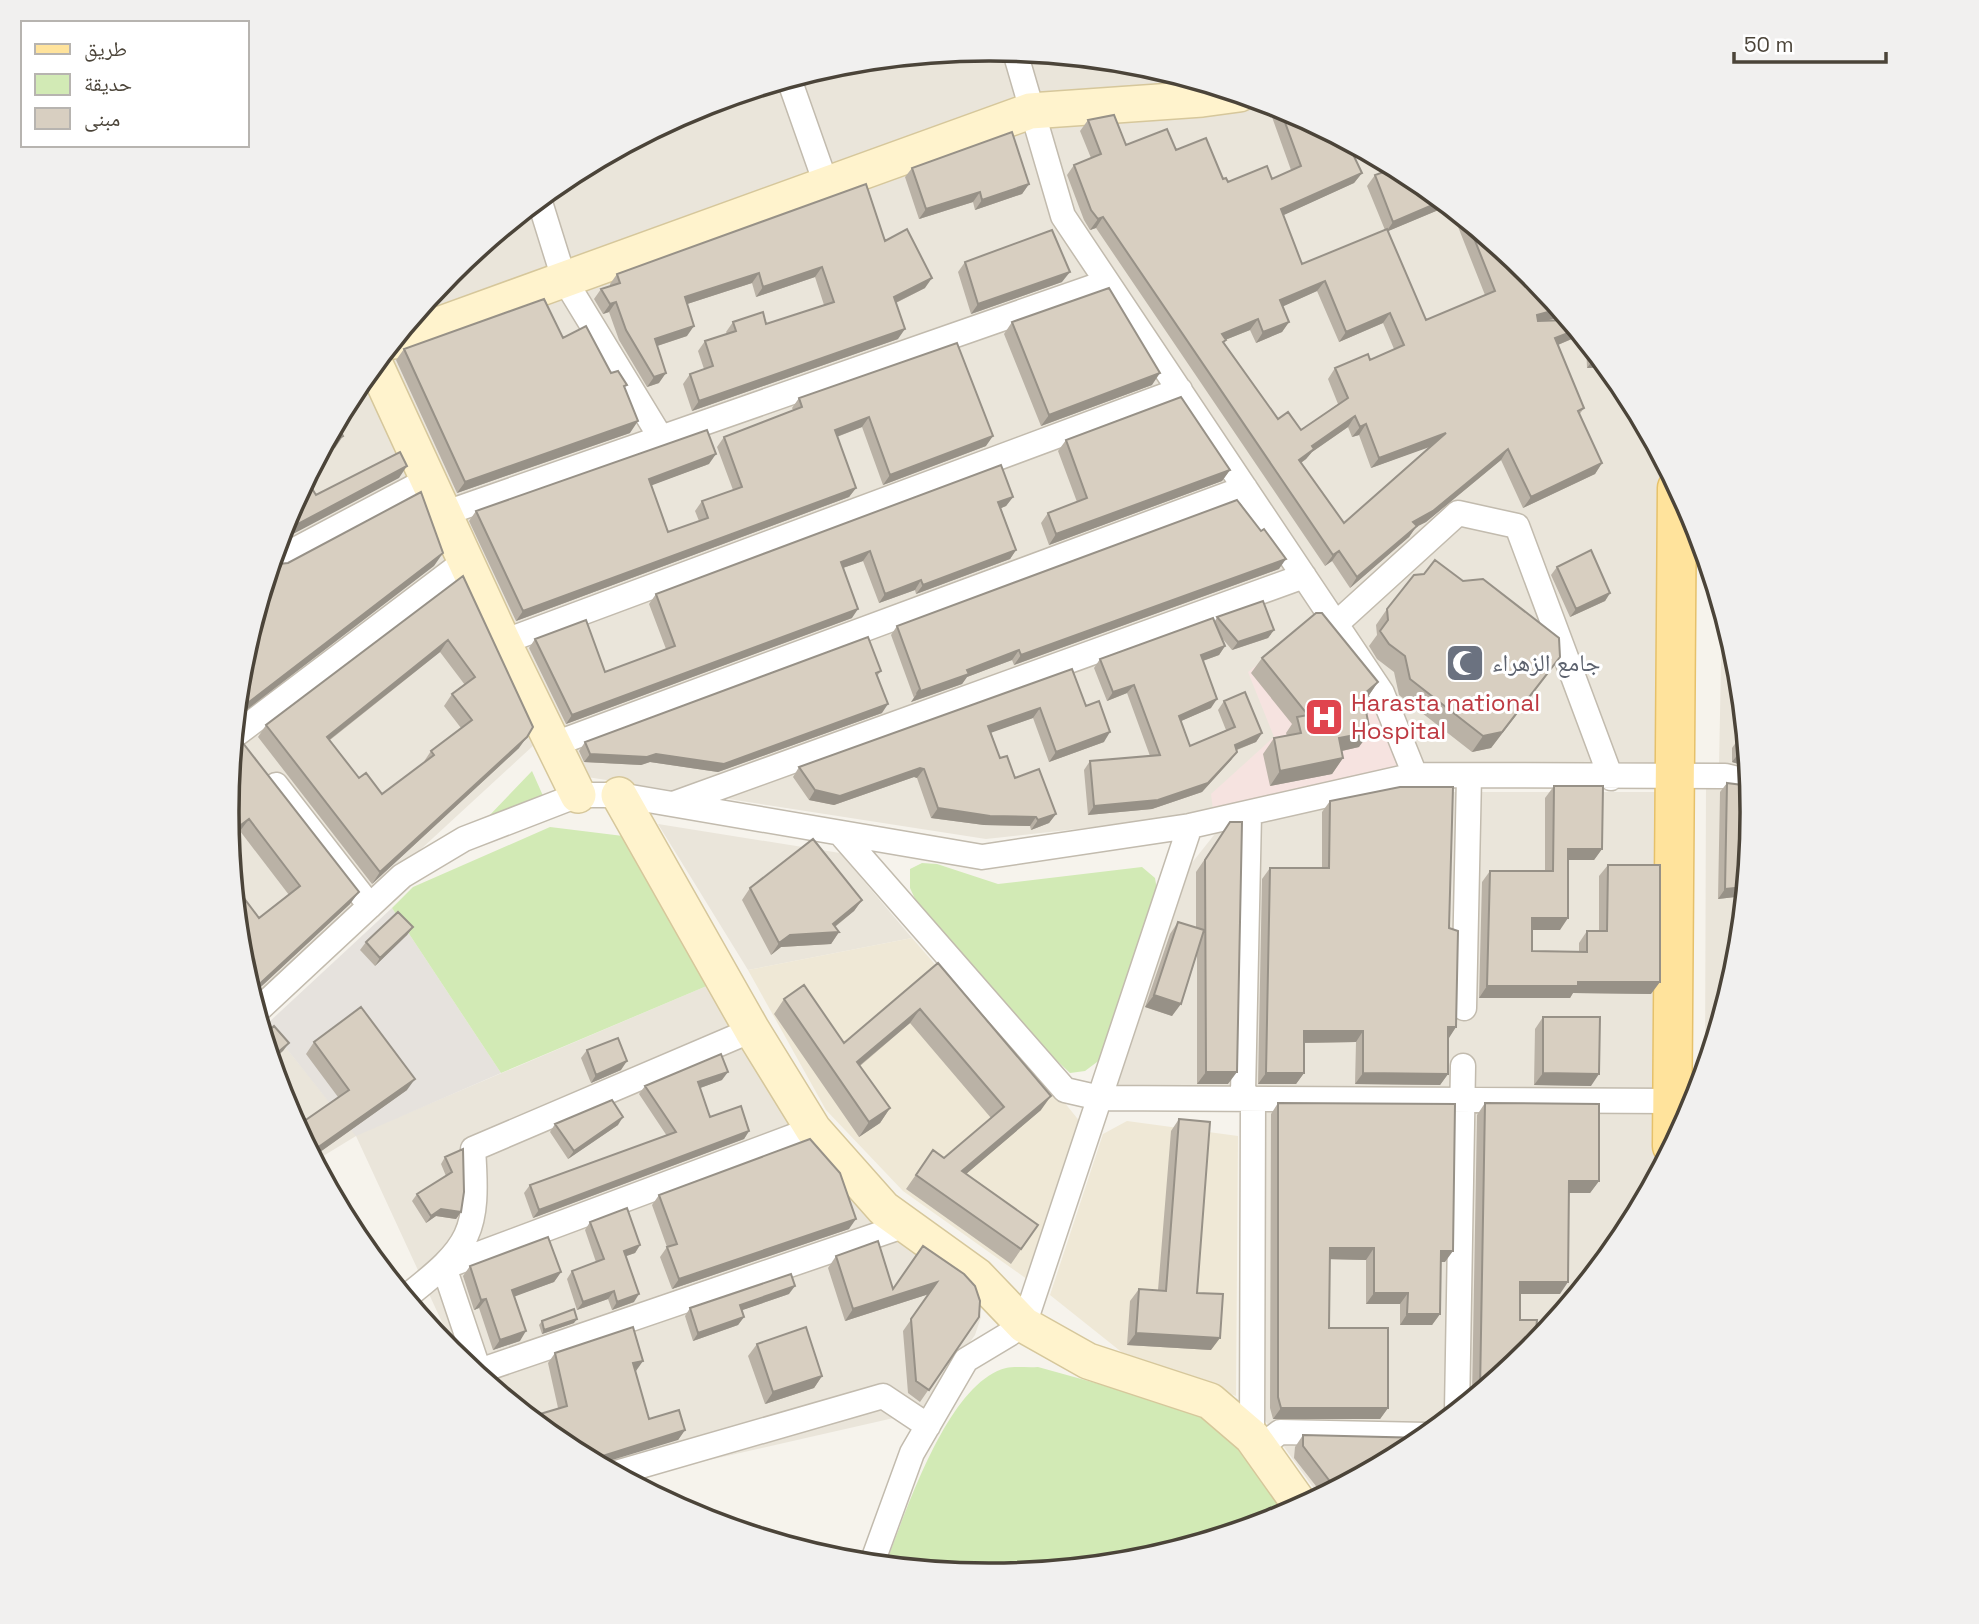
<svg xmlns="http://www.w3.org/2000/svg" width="1979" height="1624" font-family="'Space Grotesk','Noto Naskh Arabic',sans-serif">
<rect width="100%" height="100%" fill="#f6f3ec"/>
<path fill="#eae5da" d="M990,49L1139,64L1282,107L1414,178L1529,273L1624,388L1660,456L1655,767L1426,765L1212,814L986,839L587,777L535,744L254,1003L241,960L227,812L241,663L285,520L355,388L450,272L566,177L698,107L841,64Z
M1722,612L1738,664L1749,774L1719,766Z
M1706,783L1750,788L1752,812L1738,961L1705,1069Z
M1396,792H1661L1659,1169L1624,1236L1529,1352L1413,1447L1320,1497L1264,1419L1263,1091L1110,1088L1187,869L1218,830Z
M658,824L840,853L912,938L748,970Z
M709,985L964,1285L977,1301L981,1317L975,1335L920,1412L626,1479L565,1446L459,1359L356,1136L315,1161L284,1104L262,1028L267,1024L356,1135Z"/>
<path fill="#e6e2dd" d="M392,908L501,1073L356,1136L267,1024Z"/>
<path fill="#efe8d6" d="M912,938L1010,1050H1022L1081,1123L1031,1282L903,1191L826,1110L748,970Z
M1127,1121L1238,1136L1236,1396L1124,1354L1050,1295L1103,1134Z"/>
<path fill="#f6e3e0" d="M1312,621L1373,697L1401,766L1213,810L1211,794L1274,737L1248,672Z"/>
<path fill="#d2eab5" d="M532,771L544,798L485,820Z
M550,827L623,836L709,985L501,1073L392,908L413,887Z
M922,863L937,864L998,884L1142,867L1155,878L1157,890L1101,1059L1085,1071L1070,1073L1035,1040L916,901L910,888V869Z
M1038,1367L1193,1410L1235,1439L1289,1513L1138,1560L989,1575L885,1565C906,1513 947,1383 1006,1368C1015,1366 1028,1368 1038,1367Z"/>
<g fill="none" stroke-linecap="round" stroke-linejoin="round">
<g stroke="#c2bbae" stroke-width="27">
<path id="street" d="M1015,52L1063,216L1382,693L1415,775
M789,79L826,184
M539,199L564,279L661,438
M443,514L1107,282
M272,562L427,480
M1336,624L1458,513L1517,526L1611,778
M503,642L1180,390
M234,736L465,561
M552,745L1245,488
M276,785L370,906
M676,803L1304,576
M1249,814L1243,1093L1253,1099L1252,1437
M840,833L1065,1090L1100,1098L1672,1101
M1464,1008L1469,776
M257,1011L402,876L464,839L578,795H619L982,857L1190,826L1415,775L1725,776L1750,782
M813,1129L444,1267L479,1371L906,1225
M406,1297C471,1246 479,1233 473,1149L752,1030
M1457,1411L1463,1066
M1259,1448L1280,1432L1427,1435
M616,1473L883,1396L928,1426
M872,1563L912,1453L966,1360L1024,1325L1190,826"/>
</g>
<g stroke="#d6c79b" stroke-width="38">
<path id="secondary" d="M394,341L1030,111L1202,99L1239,94
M375,364L503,642L578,795
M619,795L752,1030L813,1129L884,1209L977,1276L1024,1325L1088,1361L1210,1401L1252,1437L1301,1506"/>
</g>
<g stroke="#e6c16a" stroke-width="41">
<path id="primary" d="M1672,1146L1677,488"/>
</g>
<use href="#street" stroke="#fff" stroke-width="24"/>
<use href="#secondary" stroke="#fff3cd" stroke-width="35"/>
<use href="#primary" stroke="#ffe39c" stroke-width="38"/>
</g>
<path fill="#bab2a6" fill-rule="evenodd" d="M1267,103L1282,107L1363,151L1353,155L1362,173L1354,183L1283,215L1302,264L1385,230L1367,186L1375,175L1414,178L1448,206L1388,231L1426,320L1485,295L1451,209L1529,273L1564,316L1546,321L1568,320L1581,335L1558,345L1584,408L1579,415L1602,463L1595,474L1523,508L1501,460L1426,522L1416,527L1409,537L1350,588L1332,561L1325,566L1096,228L1090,230L1084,220L1067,175L1074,165L1091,158L1080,131L1088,120L1126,145L1176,150L1228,182L1272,179L1291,170ZM1317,291L1339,342L1383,323L1394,349L1370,360L1335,368L1328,379L1338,404L1301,430L1278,419L1224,343L1225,340L1250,330L1256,343L1282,332L1289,322L1283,306ZM1348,427L1352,437L1359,435L1371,468L1430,446L1344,523L1301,463L1306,459L1312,452Z
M912,168L1029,184L1022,194L975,210L973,202L919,219L905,177Z
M885,241L925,288L896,303L898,339L692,411L683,384L690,374L704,369L698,351L705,341L727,334L726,332L733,322L766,324L824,305L815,277L756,297L752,283L687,304V336L657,346L659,383L647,387L619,340L609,312L603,314L594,299L601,289L610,286V284L617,274Z
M965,262L1062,282L971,314L958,272Z
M1012,322L1152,385L1041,426L1004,334Z
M563,338L627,385L624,388L630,433L457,493L396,360L404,349Z
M1586,342L1606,367L1587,368Z
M799,398L986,446L883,485L862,427L837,437L856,488L849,497L516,621L469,521L476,511L709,464L651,485L668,532L699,521L695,511L702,501L733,490L717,447L724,437L793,410L792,408Z
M1066,440L1230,470L1222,481L1049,545L1041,523L1048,513L1077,502L1058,451Z
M1013,497L1006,506L1001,508L1016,550L1010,559L916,594L915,590L879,603L863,561L843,568L852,618L566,724L529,648L535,639L605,672L666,649L649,604L656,594Z
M1557,567L1610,593L1605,601L1570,617L1551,575Z
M1279,569L1014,665L1012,660L967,677L962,684L911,702L914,698L891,635L897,626Z
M463,576L519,748L372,884L258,737L266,725ZM440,652L465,685L452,694L444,706L461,728L431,751L423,763L382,794L359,778L330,740Z
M1387,609L1549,673L1491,748L1472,752L1399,695L1394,672L1377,659L1369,646L1377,635L1376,625Z
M1217,617L1274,630L1268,638L1232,650L1222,638L1225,646L1219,655L1203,661L1211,708L1181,721L1190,746L1226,730L1218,710L1224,701L1262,733L1256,742L1237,750L1231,760L1202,792L1152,809L1088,815L1084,770L1090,761L1150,756L1127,693L1107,701L1094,668L1100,659L1215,621Z
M1262,658L1378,682L1367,698L1364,701L1359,747L1342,751L1343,758L1332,774L1270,786L1263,754L1274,738L1287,736L1286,733L1292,724L1251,673Z
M1072,669L1086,706L1104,742L1049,762L1033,718L991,732L1000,758L1015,778L1056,814L1049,823L1031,830L1030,826L984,825L931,818L917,778L914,777L834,805L809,800L793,777L799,767Z
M881,671L877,676L882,713L718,772L650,762L641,765L584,762L579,751L585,742Z
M234,734L350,904L252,995L241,960L259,918L289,895L240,831L229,840L227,812Z
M1739,738H1745L1748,767L1732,762V748Z
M1727,783L1752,812L1744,896L1718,899L1720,792Z
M1554,786L1602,849L1594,860H1568L1560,930H1532V951L1579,952V943L1587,931H1599V876L1608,865L1651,994L1573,993L1570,998H1479L1482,882L1490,871H1545V798Z
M1330,801L1449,928L1456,1027L1448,1038V1074L1440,1085L1355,1084L1356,1042L1304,1043V1073L1296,1084H1258L1262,879L1270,868H1322V812Z
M1230,822L1228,1084H1197V955L1172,1016L1145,1007L1170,934L1178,922L1196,928V872Z
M750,888L862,900L854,911L835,927L839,932L831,944L781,947L771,955L742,900Z
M413,927L407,935L375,966L360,950L366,942Z
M938,963L1041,1110L966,1174L1038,1225L1011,1264L906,1189L933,1150L944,1158L991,1118L910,1023L860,1066L890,1108L880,1123L859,1137L774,1014L784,999L844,1043Z
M1543,1017L1591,1086L1534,1085L1535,1029Z
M314,1042L407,1090L313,1157L297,1128L300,1124L338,1097L306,1054Z
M587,1050L621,1070L591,1083L581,1058Z
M722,1080L700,1088L710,1117L749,1131L744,1139L533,1218L524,1193L530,1185L667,1136L639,1094L645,1086Z
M1278,1103L1445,1262H1441L1440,1314L1432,1325H1400V1304H1366V1260L1330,1259L1329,1328L1388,1408L1380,1419H1273L1270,1408L1271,1114Z
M1485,1103L1599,1181L1590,1193H1569L1560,1294H1520V1320L1536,1330L1529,1352L1472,1398L1477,1115Z
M1179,1119L1197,1293L1211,1350L1127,1345L1130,1301L1139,1289L1158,1290L1171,1131Z
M555,1124L618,1125L568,1159L550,1132Z
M463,1149L461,1212L456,1219L436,1216L426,1223L412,1201L417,1194L446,1176L441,1164L445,1157Z
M659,1195L849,1229L672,1289L660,1257L667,1247L652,1205Z
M590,1222L640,1245L635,1253L626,1256L634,1302L612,1310L608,1299L577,1310L567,1279L572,1271L596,1262L585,1230Z
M923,1246L979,1317L920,1402L908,1393L903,1331L929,1294L845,1321L828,1268L836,1256L893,1289Z
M470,1266L561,1272L554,1282L514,1296L520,1341L493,1350L479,1308L474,1310L463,1276Z
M789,1294L742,1310L744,1317L738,1325L693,1341L685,1316L690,1308Z
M542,1321L574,1323L542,1334L539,1325Z
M757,1344L822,1376L814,1388L765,1404L748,1356Z
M555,1353L635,1371L649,1419L685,1430L678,1440L558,1408L548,1363Z
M1303,1435L1413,1447L1323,1495L1294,1458L1295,1447Z"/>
<path fill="#979187" d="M1355,146L1363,151L1343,159L1350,148Z
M1362,173L1354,183L1273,220L1281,209Z
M1029,184L1022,194L975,210L982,200Z
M980,192L973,202L919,219L926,209Z
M1442,201L1448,206L1386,232L1393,222Z
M1103,217L1096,228L1090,230L1098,219Z
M822,267L815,277L756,297L763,287Z
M1070,272L1062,282L971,314L978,304Z
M759,273L752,283L678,307L685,297Z
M932,278L925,288L887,307L894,297Z
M1325,281L1317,291L1273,311L1280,300Z
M616,302L609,312L603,314L610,304Z
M1559,309L1564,316L1529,325L1537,315Z
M1390,313L1383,323L1339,342L1346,332Z
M1258,319L1250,330L1225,340L1218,350L1222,334Z
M1289,322L1282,332L1256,343L1263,332Z
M694,326L687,336L648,349L655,339Z
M905,329L898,339L692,411L699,401Z
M1576,330L1581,335L1548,349L1555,338Z
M1595,357H1598L1606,367L1587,368Z
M666,373L659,383L647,387L654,377Z
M1160,373L1152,385L1041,426L1049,415Z
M1355,416L1348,427L1312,452L1306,459L1291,470L1299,460L1312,446Z
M869,417L862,427L828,440L835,430Z
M638,421L630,433L457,493L465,482Z
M1366,424L1359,435L1352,437L1360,427Z
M1446,433L1438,444L1371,468L1379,458Z
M343,436L335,448L318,457L324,446Z
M993,436L986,446L883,485L890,475Z
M1508,449L1501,460L1426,522L1416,527L1409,537L1350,588L1357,577L1413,522Z
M716,454L709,464L642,489L649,479Z
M1602,463L1595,474L1523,508L1531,497Z
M407,466L399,478L278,542L281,533Z
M1230,470L1222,481L1049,545L1056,534Z
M856,488L849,497L516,621L523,611Z
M1013,497L1006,506L992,512L998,502Z
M1016,550L1010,559L916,594L923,585Z
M870,551L863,561L834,571L841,562Z
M1339,551L1332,561L1325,566L1333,555Z
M443,553L434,566L236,718V712Z
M1286,559L1279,569L1014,665L1021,655Z
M921,580L915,590L879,603L885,594Z
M1610,593L1605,601L1570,617L1576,609Z
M858,609L852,618L566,724L572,715Z
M1274,630L1268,638L1232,650L1238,642Z
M448,640L440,652L319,748L327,737Z
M1225,646L1219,655L1194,664L1201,655Z
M1019,650L1012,660L967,677L962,684L911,702L918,692L967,670Z
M1560,657L1491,748L1472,752L1483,736Z
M1378,682L1367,698L1352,711L1363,695Z
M1134,685L1127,693L1107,701L1113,692Z
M1217,699L1211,708L1172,725L1179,716Z
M888,704L882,713L718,772L650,762L641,765L584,762L590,754H656Z
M1040,708L1033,718L982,736L988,726Z
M1110,732L1104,742L1049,762L1056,752Z
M1370,732L1359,747L1328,754L1339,738Z
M1262,733L1256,742L1228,753L1235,745Z
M527,737L519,748L372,884L380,872Z
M1237,752L1231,760L1202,792L1152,809L1088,815L1094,806Z
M1739,753L1747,755L1748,767L1732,762Z
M1343,758L1332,774L1270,786L1280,771Z
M920,768L924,769L917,778L914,777L834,805L809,800L815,790Z
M938,808L1036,817L1030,826L984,825L931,818Z
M1056,814L1049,823L1031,830L1038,820Z
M249,819L240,831L229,840V834Z
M1568,849H1602L1594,860H1560Z
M1745,887L1744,896L1718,899L1725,889Z
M359,892L350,904L252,995L251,992Z
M862,900L854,911L828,932H839L831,944L781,947L771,955L779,943L790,935L833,924Z
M1532,918H1568L1560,930H1524Z
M413,927L407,935L375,966L380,958Z
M1578,982H1660L1651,994L1573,993L1570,998H1479L1487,986Z
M1154,995L1181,1004L1172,1016L1145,1007Z
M920,1009L910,1023L847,1076L857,1062Z
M1448,1027H1456L1449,1038H1440Z
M1304,1031H1363L1356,1042L1296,1043Z
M289,1043L283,1051L272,1061L271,1058Z
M627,1061L621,1070L591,1083L596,1075Z
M728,1072L722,1080L692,1091L698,1082Z
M1206,1072H1237L1228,1084H1197Z
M1266,1073H1304L1296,1084H1258Z
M1363,1073L1448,1074L1440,1085L1355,1084Z
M1543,1073L1599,1074L1591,1086L1534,1085Z
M415,1079L407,1090L313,1157L312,1156L317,1148Z
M1051,1096L1041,1110L952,1186L962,1171Z
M890,1108L880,1123L859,1137L869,1122Z
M623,1117L618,1125L568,1159L574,1151Z
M749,1131L744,1139L533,1218L539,1210Z
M1569,1181H1599L1590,1193H1560Z
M441,1209L461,1212L456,1219L436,1216L426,1223L431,1216Z
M856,1219L849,1229L672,1289L679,1279Z
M640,1245L635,1253L618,1259L624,1251Z
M1330,1248H1374L1366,1260L1322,1259Z
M1441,1251H1453L1445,1262H1433Z
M561,1272L554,1282L505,1300L512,1290Z
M937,1282L929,1294L845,1321L853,1309Z
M1520,1282H1568L1560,1294H1512Z
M795,1286L789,1294L734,1313L740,1305Z
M614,1291L608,1299L577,1310L583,1302Z
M1374,1293H1408L1400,1304H1366Z
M639,1294L634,1302L612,1310L617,1302Z
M486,1299L479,1308L474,1310L481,1300Z
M1407,1314H1440L1432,1325H1400Z
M744,1317L738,1325L693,1341L698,1333Z
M577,1319L574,1323L542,1334L544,1330Z
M526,1331L520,1341L493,1350L500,1340Z
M1136,1333L1220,1338L1211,1350L1127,1345Z
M643,1361L636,1371L633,1363Z
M822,1376L814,1388L765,1404L773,1392Z
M1281,1408H1388L1380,1419H1273Z
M685,1430L678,1440L599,1464L590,1460Z"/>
<path fill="#d8cfc1" stroke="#979187" stroke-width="2" fill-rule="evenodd" d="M1279,106L1355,146L1350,148L1362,173L1281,209L1302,264L1387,229L1426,320L1495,291L1468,223L1529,273L1559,309L1537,315L1538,321L1568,320L1576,330L1555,338L1584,408L1578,411L1602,463L1531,497L1508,449L1433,511L1413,522L1417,526L1357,577L1339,551L1333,555L1103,217L1098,219L1091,210L1074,165L1101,154L1088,120L1114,115L1126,145L1167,129L1176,150L1206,138L1223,179L1226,178L1228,182L1267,166L1272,179L1301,166ZM1325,281L1346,332L1390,313L1404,345L1370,360L1368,354L1335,368L1348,398L1301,430L1288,412L1278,419L1223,342L1226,340L1222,334L1258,319L1263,332L1289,322L1280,300ZM1355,416L1360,427L1366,424L1379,458L1446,433L1344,523L1299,460L1314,449L1312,446Z
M1012,132L1029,184L982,200L980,192L926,209L912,168Z
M1395,168L1414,178L1442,201L1393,222L1375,175Z
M866,184L885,241L907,229L932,278L894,297L905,329L699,401L690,374L713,366L705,341L736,331L733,322L763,312L766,324L834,302L822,267L763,287L759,273L685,297L694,326L655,339L666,373L654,377L626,330L616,302L610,304L601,289L620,283L617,274Z
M1052,230L1070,272L978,304L965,262Z
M1109,288L1160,373L1049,415L1012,322Z
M544,299L563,338L586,326L611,373L618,371L627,385L624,386L638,421L465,482L404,349Z
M957,343L993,436L890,475L869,417L835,430L856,488L523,611L476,511L707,430L716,454L649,479L668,532L708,518L702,501L742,487L724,437L802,407L799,398Z
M1181,397L1230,470L1056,534L1048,513L1087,498L1066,440Z
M336,423L343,436L324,446Z
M400,452L407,466L281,533L285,520L306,479L316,495Z
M1001,465L1013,497L998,502L1016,550L923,585L921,580L885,594L870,551L841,562L858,609L572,715L535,639L586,620L605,672L675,646L656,594Z
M421,492L443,553L236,712L241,663L272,560L279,564L288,563Z
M1237,500L1261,531L1264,529L1286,559L1021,655L1019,650L967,670L969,674L918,692L920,689L897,626Z
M1591,550L1610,593L1576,609L1557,567Z
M1435,560L1463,581L1483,579L1559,638L1560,657L1502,732L1483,736L1410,679L1405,656L1389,644L1380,631L1388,620L1387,609L1414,575L1424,574Z
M463,576L533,727L527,737L380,872L266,725ZM448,640L475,677L452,694L472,720L431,751L434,755L382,794L366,773L359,778L327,737Z
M1263,601L1274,630L1238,642L1217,617Z
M1316,613H1322L1378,682L1363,695L1370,732L1339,738L1343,758L1280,771L1274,738L1301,733L1297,717L1308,715L1262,658Z
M1213,618L1225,646L1201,655L1217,699L1179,716L1190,746L1235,727L1224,701L1245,692L1262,733L1235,745L1237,752L1208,783L1158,800L1094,806L1090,761L1160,755L1134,685L1113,692L1100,659Z
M868,637L881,671L876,673L888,704L724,764L656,754L647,757L590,754L585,742Z
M1072,669L1086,706L1099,701L1110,732L1056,752L1040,708L988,726L1000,758L1007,756L1015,778L1039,769L1056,814L1038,820L1036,817L990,816L938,808L924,769L920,768L840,796L815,790L799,767Z
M234,734L239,738L359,892L251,992L241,960L234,885L259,918L300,886L249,819L229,834L227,812Z
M1739,738H1745L1747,755L1739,753Z
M1727,783L1750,786L1752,812L1745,887L1725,889Z
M1554,786H1603L1602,849H1568V918H1532V951L1587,952V931H1607L1608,865H1660V982H1578V986H1487L1490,871H1553Z
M1400,787H1453L1449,928L1458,931L1456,1027H1448V1074L1363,1073V1031H1304V1073H1266L1270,868H1329L1330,801Z
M1230,822H1242L1237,1072H1206L1205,860Z
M813,839L862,900L833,924L839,932L790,935L779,943L750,888Z
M398,912L413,927L380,958L366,942Z
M1178,922L1204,930L1181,1004L1154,995Z
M938,963L1051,1096L962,1171L1038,1225L1021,1249L916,1175L933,1150L944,1158L1004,1107L920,1009L857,1062L890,1108L869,1122L784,999L804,985L844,1043Z
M361,1007L415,1079L317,1148L300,1124L349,1090L314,1042Z
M1543,1017H1600L1599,1074L1543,1073Z
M274,1026L289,1043L271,1058L264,1035Z
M618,1038L627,1061L596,1075L587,1050Z
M721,1054L728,1072L698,1082L710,1117L741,1106L749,1131L539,1210L530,1185L676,1132L645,1086Z
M612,1100L623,1117L574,1151L555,1124Z
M1278,1103L1455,1104L1453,1251H1441L1440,1314H1407L1408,1293H1374V1248H1330L1329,1328H1388V1408H1281L1278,1397Z
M1485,1103L1599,1104V1181H1569L1568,1282H1520V1320H1537L1536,1330H1547L1529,1352L1480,1391Z
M1179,1119L1210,1122L1197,1293L1223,1294L1220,1338L1136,1333L1139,1289L1166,1291Z
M810,1139L840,1173L856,1219L679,1279L667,1247L677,1244L659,1195Z
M463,1149L464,1192L461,1212L441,1209L431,1216L417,1194L452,1172L445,1157Z
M627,1208L640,1245L624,1251L639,1294L617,1302L614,1291L583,1302L572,1271L604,1259L590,1222Z
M548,1237L561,1272L512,1290L526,1331L500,1340L486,1299L481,1300L470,1266Z
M878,1241L893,1289L923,1246L964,1274L975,1286L980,1301L979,1317L929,1390L916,1381L911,1319L937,1282L853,1309L836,1256Z
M791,1274L795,1286L740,1305L744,1317L698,1333L690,1308Z
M574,1309L577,1319L544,1330L542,1321Z
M633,1327L643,1361L633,1363L649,1419L679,1410L685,1430L590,1460L565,1446L530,1417L567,1406L555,1353Z
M806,1327L822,1376L773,1392L757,1344Z
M1303,1435L1424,1438L1413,1447L1335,1488L1303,1446Z"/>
<defs>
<g id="mosque-square" transform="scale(2.0125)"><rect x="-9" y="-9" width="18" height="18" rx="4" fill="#6b7280" stroke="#fff"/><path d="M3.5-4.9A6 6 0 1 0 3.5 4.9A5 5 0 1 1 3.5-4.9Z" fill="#fff"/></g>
<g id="hospital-square" transform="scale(2.0125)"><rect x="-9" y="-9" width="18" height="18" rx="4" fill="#e0444e" stroke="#fff"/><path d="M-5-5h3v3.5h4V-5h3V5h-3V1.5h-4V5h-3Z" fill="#fff"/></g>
</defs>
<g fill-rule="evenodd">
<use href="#mosque-square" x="1465" y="663"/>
<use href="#hospital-square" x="1324" y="717"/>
</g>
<g text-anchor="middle" stroke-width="6" stroke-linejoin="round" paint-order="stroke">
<g font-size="24" fill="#5b616d" stroke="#fff" text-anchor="start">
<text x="1492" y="671">جامع الزهراء</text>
</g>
<g font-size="24" fill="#be3a42" stroke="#fff" text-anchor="start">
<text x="1351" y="711">Harasta national<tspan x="1351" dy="28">Hospital</tspan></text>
</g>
</g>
<path d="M0 0H1979V1624H0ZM989 61H990A750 750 0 0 1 1740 811V813A750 750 0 0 1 990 1563H989A750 750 0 0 1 239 813V811A750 750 0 0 1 989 61Z" fill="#f1f0ef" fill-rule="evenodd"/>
<path fill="none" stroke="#4b4439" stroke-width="3.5" d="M989 61H990A750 750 0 0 1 1740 811V813A750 750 0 0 1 990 1563H989A750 750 0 0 1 239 813V811A750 750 0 0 1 989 61Z"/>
<rect x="21" y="21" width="228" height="126" fill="#ffffff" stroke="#b7b4b0" stroke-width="2"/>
<rect x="35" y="44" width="35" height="10" fill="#ffe39c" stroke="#b7b4b0" stroke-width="2"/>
<text x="84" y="56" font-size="21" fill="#4b4439">طريق</text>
<rect x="35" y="74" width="35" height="21" fill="#d2eab5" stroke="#b7b4b0" stroke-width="2"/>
<text x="84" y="91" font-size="21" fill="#4b4439">حديقة</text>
<rect x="35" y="108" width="35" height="21" fill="#d8cfc1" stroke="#b7b4b0" stroke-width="2"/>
<text x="84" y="126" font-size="21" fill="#4b4439">مبنى</text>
<path d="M1734 52v10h152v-10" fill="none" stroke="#4b4439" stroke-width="3.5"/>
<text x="1744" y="52" font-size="21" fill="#4b4439" stroke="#ffffff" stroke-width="5" paint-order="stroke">50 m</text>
</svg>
